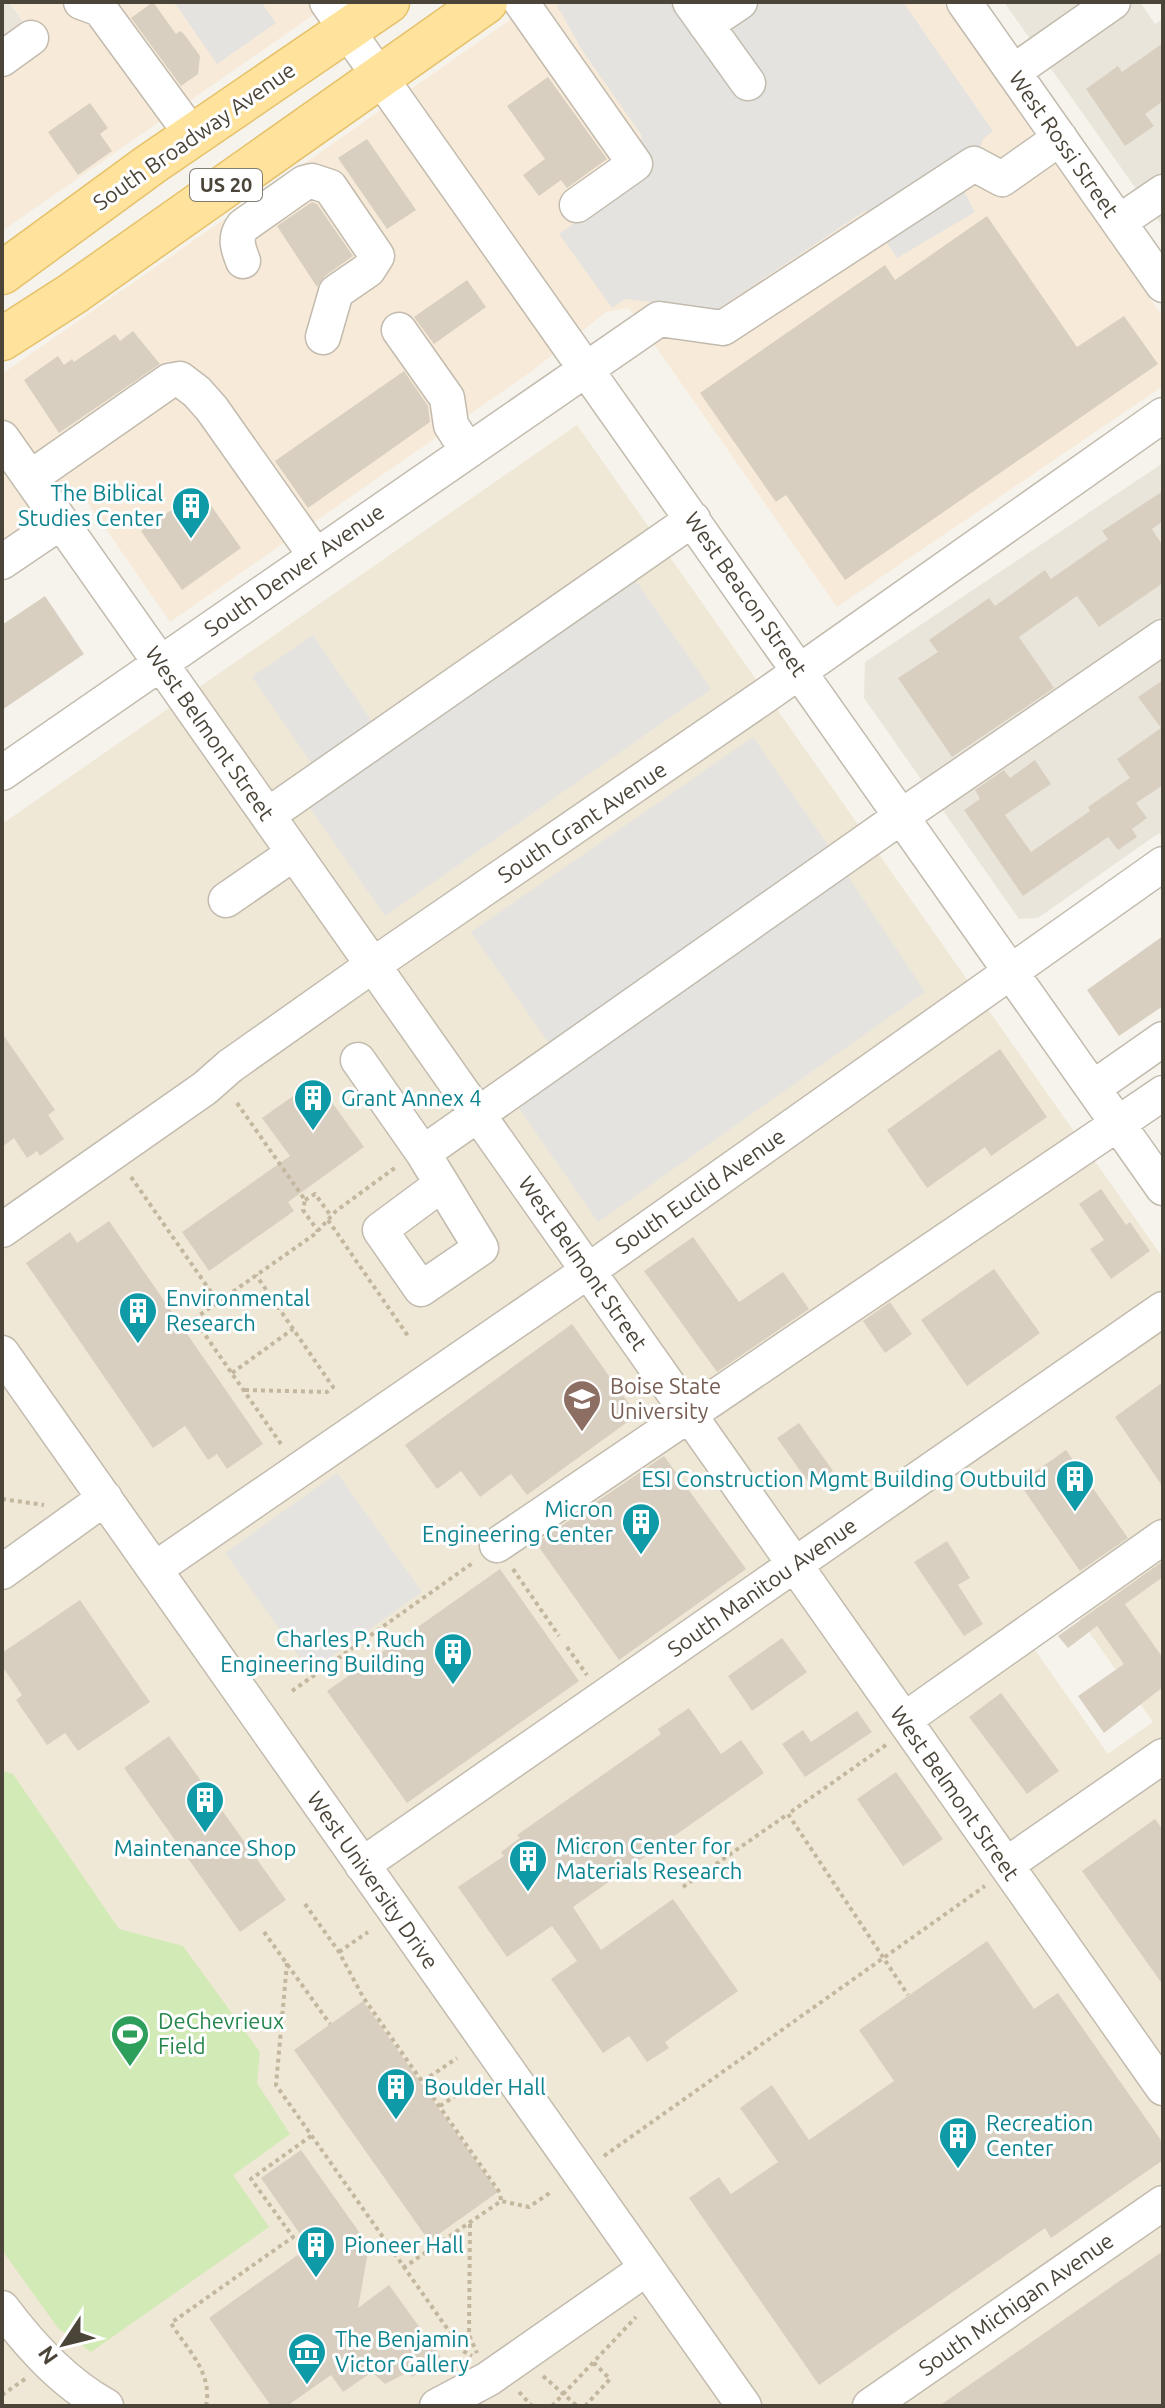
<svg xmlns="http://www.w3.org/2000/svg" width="1165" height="2408" font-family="Ubuntu,sans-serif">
<rect width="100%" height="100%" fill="#f6f3ec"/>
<path fill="#eae5da" d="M2,2H9L29,30L2,49Z
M1004,2H1140L1155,24L1163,19V227Z
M1163,463V837L1159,833L1038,918L1019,919L864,698L865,662Z"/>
<path fill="#f7ead8" d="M10,2H332L2,231V68L38,43Z
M536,2H942L1163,317V386L837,607L629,308L606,312L532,371L170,622L84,497L2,553V374Z"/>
<path fill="#efe8d6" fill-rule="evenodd" d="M577,425L1163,1258V2406H2V824ZM1072,1608L1153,1722L1108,1754L1028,1640Z"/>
<path fill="#d2eab5" d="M2,1771L13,1774L119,1929L183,1946L260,2052L257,2083L290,2134L233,2175L269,2227L91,2352L58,2328L2,2250Z"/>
<path fill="#e5e3e0" d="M174,2H261L276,23L217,64Z
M563,2H673L685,19L729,25L763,2H903L993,131L983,139L965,193L975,212L897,258L865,211L716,310L625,299L612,308L559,234L628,184L642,136L582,50L557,6Z
M631,574L711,689L385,916L305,801Z
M313,635L375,726L314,767L252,677Z
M753,737L832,851L551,1046L471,932Z
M847,875L925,992L598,1222L516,1104Z
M337,1473L422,1592L310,1672L225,1553Z"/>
<path fill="#d8cfc1" d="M153,2L176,34L180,31L184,34L200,56L198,74L181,86L131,18Z
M1163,43V101L1145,114L1154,126L1125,146L1086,89L1118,66L1122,72Z
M548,77L607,159L567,188L561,180L539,196L523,175L545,159L507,106Z
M90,103L108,128L100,134L112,151L78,175L48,132Z
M367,139L416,210L387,229L338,158Z
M312,202L317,204L353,256L325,276L317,287L277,226Z
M987,216L1077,347L1124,316L1158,364L845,580L786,495L776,502L700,393L885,265L895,280Z
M467,280L486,307L434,344L414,317Z
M133,331L160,364L59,433L24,380L58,356L64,365L72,359L74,362L115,334L120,341Z
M404,371L428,406L430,422L308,508L275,461Z
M200,490L241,548L182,590L141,531Z
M1163,491V521L1152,529L1163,546V583L1099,627L1077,596L1019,637L1054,688L952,757L898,678L938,652L929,640L946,628L989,598L995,606L1045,570L1051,579L1108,539L1102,531Z
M45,596L84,654L2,710V625Z
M1163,680V785L1136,803L1147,818L1132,829L1137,837L1118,850L1108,837L1023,896L964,810L980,799L975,790L1004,770L1010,778L1035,760L1051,784L1005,815L1031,852L1090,811L1088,807L1130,778L1117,759L1161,728L1138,697Z
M1163,936V1006L1119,1036L1087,990Z
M2,1033L55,1110L48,1115L64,1139L40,1156L37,1151L27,1158L14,1138L2,1147Z
M1000,1049L1047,1117L991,1156L985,1147L927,1188L887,1130Z
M316,1080L364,1147L288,1202L294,1211L209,1271L182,1232L290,1156L262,1118Z
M1101,1189L1126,1225L1130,1222L1150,1251L1111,1279L1090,1249L1104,1240L1079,1204Z
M109,1221L263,1444L227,1469L217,1454L208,1460L185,1426L153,1448L26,1263L70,1232L77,1243Z
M693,1237L739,1302L783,1272L809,1309L717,1372L644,1271Z
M994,1269L1040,1333L967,1386L921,1320Z
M890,1302L912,1334L885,1353L863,1321Z
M572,1324L637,1415L527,1495L511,1474L480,1497L461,1471L437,1489L405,1445Z
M1163,1382V1487L1115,1417Z
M799,1423L833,1471L811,1486L777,1438Z
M1066,1450L1128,1538L1080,1571L1019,1483Z
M664,1456L746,1569L619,1660L536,1543Z
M947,1541L970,1578L958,1585L983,1624L964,1636L914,1562Z
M1163,1561V1577L1125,1604L1163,1658V1687L1104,1733L1078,1696L1124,1664L1097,1626L1068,1648L1058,1636Z
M500,1569L579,1681L407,1803L327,1691Z
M80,1600L150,1702L78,1751L65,1733L47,1745L16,1700L22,1695L2,1666V1653Z
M782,1638L807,1672L752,1711L728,1676Z
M1001,1693L1059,1771L1027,1794L969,1717Z
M689,1708L721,1754L741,1740L764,1773L573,1907L601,1950L673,1899L738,1991L665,2042L669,2048L647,2062L629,2036L603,2053L551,1979L577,1961L552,1926L507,1957L458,1887L504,1856L501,1852L520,1838L517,1835L661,1734L658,1729Z
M857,1711L872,1732L805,1777L782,1744L803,1730L811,1742Z
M169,1736L286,1900L240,1932L124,1768Z
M896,1772L943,1839L903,1866L857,1799Z
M1155,1819L1163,1830V1985L1082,1871Z
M987,1941L1034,2009L1058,1993L1163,2143V2160L1051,2238L1045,2228L819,2385L689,2198L719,2177L731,2194L778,2162L740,2108L772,2085L809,2140L894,2081L859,2030Z
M363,2001L498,2192L429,2241L294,2050Z
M301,2150L369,2246L358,2308L389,2285L441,2357L412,2377L408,2372L385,2384L372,2372L343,2392L331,2375L287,2406H271L209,2318L309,2247L261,2178Z
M1163,2251V2406H939Z"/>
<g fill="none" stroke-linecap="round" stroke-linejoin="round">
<g stroke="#c2bbae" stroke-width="37">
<path id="minor" d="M81,2L100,9L193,136
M327,2L1163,1188
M521,2L635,164L577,205
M690,2L748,83
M964,2L1163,285
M706,25L740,2
M2,59L31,38
M1013,72L1113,2
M1119,222L1163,192
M243,261C238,248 234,238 243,226L304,183L312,181L330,187L377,256L368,270L336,292L323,337
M399,330L447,398L451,425L467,450
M2,438L1163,2088
M30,478L169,381L180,379L197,392L212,409L315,555
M2,562L61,522
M2,773L659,319L723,328L974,164L1002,179L1060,138
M268,815L693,519
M226,900L294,853
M358,1060L423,1153L902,816L1163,637
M1093,1088L1163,1039
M423,1153L481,1248L421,1289L380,1230L442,1184
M2,1230L205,1088L230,1066L373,965L769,693L1163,415
M2,1353L744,2406
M497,1545L1163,1093
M155,1569L588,1271L1163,864
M2,1572L105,1498
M904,1720L1163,1537
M362,1865L1163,1309
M1006,1865L1163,1756
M2,2308C31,2347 64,2383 106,2406
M437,2406L488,2379L647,2268
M870,2406L1163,2203"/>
</g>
<g stroke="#e6c16a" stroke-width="45">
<path id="major" d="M2,273L151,164L388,2
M2,339L72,294L486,2"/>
</g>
<path stroke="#c4b79f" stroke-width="4" stroke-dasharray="4 4" stroke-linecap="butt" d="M237,1103L305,1200L303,1210L318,1231
M131,1177L218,1302
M305,1200L315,1194L331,1216
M328,1220L408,1336
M232,1373L293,1329
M245,1390L327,1392L333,1387L256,1275
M281,1444L194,1319L315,1234L336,1211L396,1167
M2,1499L44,1505
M513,1569L559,1636
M567,1647L587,1675
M292,1691L474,1562
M886,1745L788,1814L908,1995
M683,1887L788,1814
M305,1904L339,1952L363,1997L500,2193L501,2201
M264,1932L330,2024
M339,1952L368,1932
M287,1963L276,2085L463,2351L472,2356
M423,2081L457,2058
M440,2106L475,2083
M604,2156L985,1886
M470,2224L469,2335L477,2353
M403,2268L501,2201L529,2207L551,2192
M543,2376L577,2406
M519,2392L532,2406
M2,2395L25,2379
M206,2406C213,2372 187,2350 171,2323L293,2237L251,2179L311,2136
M552,2406L636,2317
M585,2406L610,2379L593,2362"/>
<use href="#minor" stroke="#fff" stroke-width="34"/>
<use href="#major" stroke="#ffe39c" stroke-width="42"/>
</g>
<defs>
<g id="building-pin" transform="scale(2)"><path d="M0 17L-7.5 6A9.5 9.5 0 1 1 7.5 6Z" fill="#0f9aa8" stroke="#fff"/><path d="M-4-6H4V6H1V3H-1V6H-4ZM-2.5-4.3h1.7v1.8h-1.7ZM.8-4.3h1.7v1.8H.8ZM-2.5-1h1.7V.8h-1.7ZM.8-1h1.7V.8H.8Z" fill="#fff"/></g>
<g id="university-pin" transform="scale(2)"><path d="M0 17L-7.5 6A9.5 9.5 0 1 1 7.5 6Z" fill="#8d6e63" stroke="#fff"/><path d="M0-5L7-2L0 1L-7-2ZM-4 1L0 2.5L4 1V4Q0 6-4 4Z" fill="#fff"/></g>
<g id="stadium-pin" transform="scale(2)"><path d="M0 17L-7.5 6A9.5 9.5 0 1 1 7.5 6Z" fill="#2e9e5b" stroke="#fff"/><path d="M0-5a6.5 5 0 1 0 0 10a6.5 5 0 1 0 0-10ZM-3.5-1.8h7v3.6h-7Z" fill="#fff"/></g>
<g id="museum-pin" transform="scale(2)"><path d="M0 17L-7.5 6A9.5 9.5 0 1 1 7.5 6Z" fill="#0f9aa8" stroke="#fff"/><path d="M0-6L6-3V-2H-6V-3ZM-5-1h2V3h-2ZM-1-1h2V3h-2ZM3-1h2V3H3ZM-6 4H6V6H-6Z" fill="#fff"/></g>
</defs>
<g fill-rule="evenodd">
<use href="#building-pin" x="191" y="506"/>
<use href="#building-pin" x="313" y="1098"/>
<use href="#building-pin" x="138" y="1311"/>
<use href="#university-pin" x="582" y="1399"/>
<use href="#building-pin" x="1075" y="1479"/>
<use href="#building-pin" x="641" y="1522"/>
<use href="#building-pin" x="453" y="1652"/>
<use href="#building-pin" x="205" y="1800"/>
<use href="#building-pin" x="528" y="1859"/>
<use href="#stadium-pin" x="130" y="2034"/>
<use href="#building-pin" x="396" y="2087"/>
<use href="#building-pin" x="958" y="2136"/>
<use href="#building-pin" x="316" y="2245"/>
<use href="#museum-pin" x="307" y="2352"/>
</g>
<g text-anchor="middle" stroke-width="6" stroke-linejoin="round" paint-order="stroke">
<rect fill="#fff" stroke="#817c74" stroke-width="2" x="190" y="169" width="72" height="32" rx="6"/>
<g font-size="20" font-weight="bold" fill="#4b4439">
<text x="226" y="192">US 20</text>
</g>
<g font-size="22" fill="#4b4439" stroke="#fff">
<text transform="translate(194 136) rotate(-35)" y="8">South Broadway Avenue</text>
<text transform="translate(1064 144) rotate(55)" y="8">West Rossi Street</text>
<text transform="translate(294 570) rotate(-35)" y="8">South Denver Avenue</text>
<text transform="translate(746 594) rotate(55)" y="8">West Beacon Street</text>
<text transform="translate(210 733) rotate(55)" y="8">West Belmont Street</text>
<text transform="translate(582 822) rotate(-34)" y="8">South Grant Avenue</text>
<text transform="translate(700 1191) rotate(-35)" y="8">South Euclid Avenue</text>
<text transform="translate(583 1263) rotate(55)" y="8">West Belmont Street</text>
<text transform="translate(762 1587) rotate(-35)" y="8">South Manitou Avenue</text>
<text transform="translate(955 1793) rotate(55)" y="8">West Belmont Street</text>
<text transform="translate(373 1880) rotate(55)" y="8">West University Drive</text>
<text transform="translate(1016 2304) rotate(-35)" y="8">South Michigan Avenue</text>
</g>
<g font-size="22" fill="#0d838f" stroke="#fff" text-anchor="start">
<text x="163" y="501" text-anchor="end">The Biblical<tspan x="163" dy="25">Studies Center</tspan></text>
<text x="341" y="1106">Grant Annex 4</text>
<text x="166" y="1306">Environmental<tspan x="166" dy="25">Research</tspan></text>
<text x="1047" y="1487" text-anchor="end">ESI Construction Mgmt Building Outbuild</text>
<text x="613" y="1517" text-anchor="end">Micron<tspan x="613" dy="25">Engineering Center</tspan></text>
<text x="425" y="1647" text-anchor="end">Charles P. Ruch<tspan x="425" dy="25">Engineering Building</tspan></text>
<text x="556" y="1854">Micron Center for<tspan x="556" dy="25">Materials Research</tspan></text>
<text x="205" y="1856" text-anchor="middle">Maintenance Shop</text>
<text x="424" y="2095">Boulder Hall</text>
<text x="986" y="2131">Recreation<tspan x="986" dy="25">Center</tspan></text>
<text x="344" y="2253">Pioneer Hall</text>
<text x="335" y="2347">The Benjamin<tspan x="335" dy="25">Victor Gallery</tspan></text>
</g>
<g font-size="22" fill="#785e54" stroke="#fff" text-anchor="start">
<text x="610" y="1394">Boise State<tspan x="610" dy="25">University</tspan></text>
</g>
<g font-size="22" fill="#27864d" stroke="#fff" text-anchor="start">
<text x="158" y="2029">DeChevrieux<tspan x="158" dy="25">Field</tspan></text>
</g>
</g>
<rect width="1165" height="2408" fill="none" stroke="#4b4439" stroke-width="8"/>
<g transform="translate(64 2344) rotate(235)" stroke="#ffffff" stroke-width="6" paint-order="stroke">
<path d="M0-6L14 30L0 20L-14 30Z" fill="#4b4439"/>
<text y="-12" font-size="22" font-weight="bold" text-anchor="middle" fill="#4b4439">N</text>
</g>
</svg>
